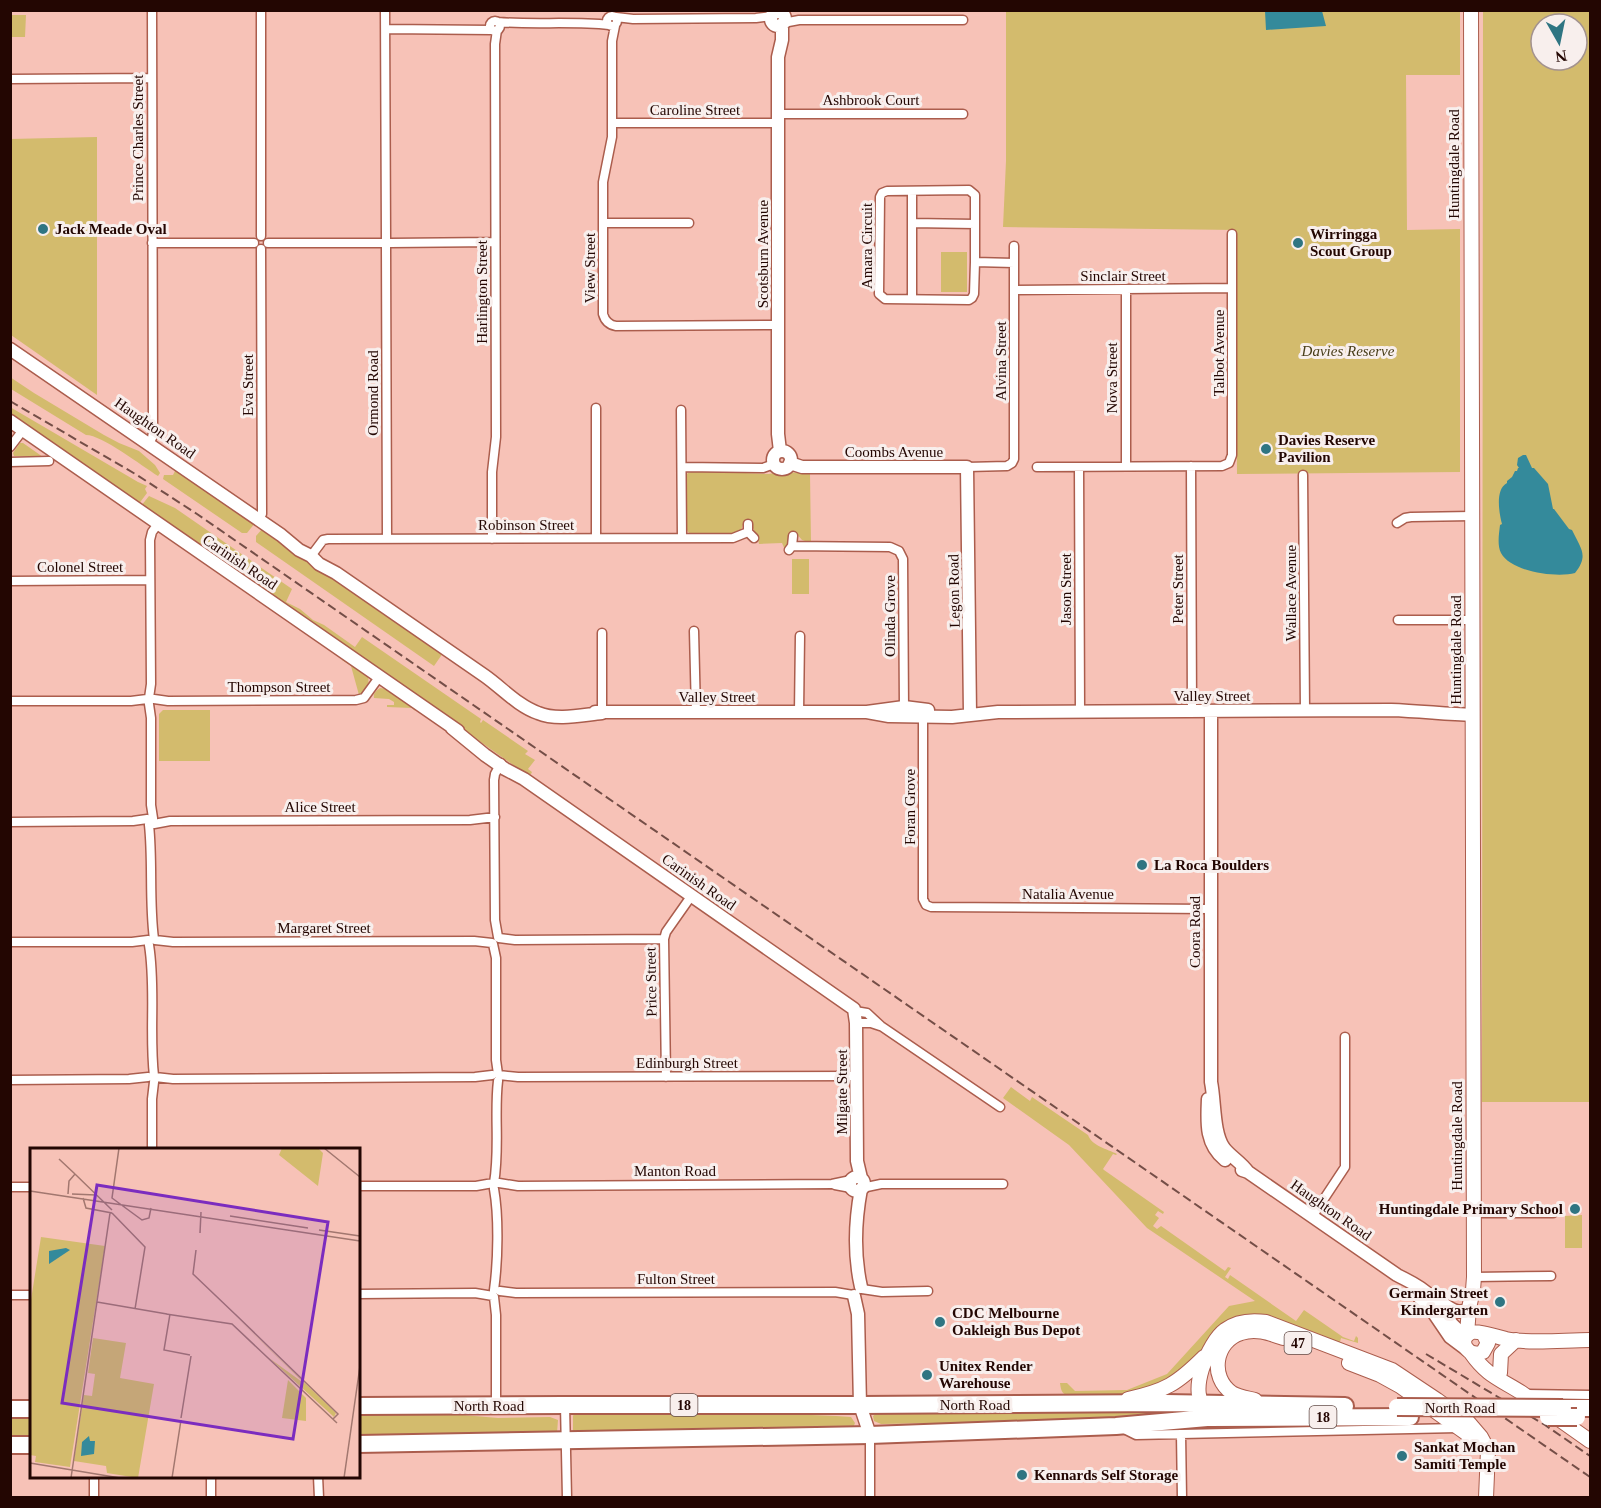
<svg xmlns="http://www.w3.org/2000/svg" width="1601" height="1508" font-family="'Times New Roman',serif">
<rect width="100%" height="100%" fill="#f7c2b7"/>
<path fill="#d3bb6d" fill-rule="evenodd" d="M1006,11H1460V75H1406L1407,230L1460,229V472L1237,474L1236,230L1003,227L1006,161Z
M1483,11H1590V1102H1482ZM1541,24H1577V60H1541Z
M11,15H26L25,37H11Z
M97,137V395L11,335L10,139Z
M941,252H967V292H941Z
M10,377L34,393L104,435L119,443L139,451L155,465L160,473L158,476C142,466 102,435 86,435L11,389Z
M10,407L138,482L147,486L145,489L147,493L138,505L11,416Z
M20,443H23L43,457L14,456L13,453Z
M170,464L255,523L247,533H242L163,479L164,475H173L175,471Z
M694,471L769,474L778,472L810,473L811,543L802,540L796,533L789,534V541L785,550L782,543L759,544C758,536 753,530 751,522H744L741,530L731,534H691L688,532L685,526V476L688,473Z
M149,496L175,508L292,589L286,602L300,609L313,620L324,625L355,647L362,637L481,719L480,722L481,723L483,720L528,751L525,754L535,760L528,769L532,772L531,774H526L383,673L141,506Z
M263,528L443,653L434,666L256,542V536Z
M792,559H809V594H792Z
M342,659L368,677C370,685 366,692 359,695L351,666L342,660Z
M380,688L387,689L413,707L415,711L412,708L387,707V705H394V702L389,699L374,698C373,693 376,691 380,688Z
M163,710H210V761H159V714Z
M1011,1087L1030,1101L1032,1097L1088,1135C1092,1146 1107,1149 1117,1154L1116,1155L1113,1154L1103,1169L1104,1170L1164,1212L1163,1214L1158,1211L1155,1215L1159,1218L1153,1226L1157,1229L1161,1226L1225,1271L1228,1267L1231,1268L1225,1277L1228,1279L1230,1275L1296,1321L1304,1310L1343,1337L1354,1341L1356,1336L1358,1338V1343L1341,1338L1340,1342L1345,1344L1344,1345L1271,1318L1198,1359L1185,1371L1137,1394L1067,1395C1061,1393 1061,1389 1060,1383H1067L1075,1391L1127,1390L1167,1374L1229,1306L1255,1301L1147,1228L1069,1145L1003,1098Z
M1582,1215V1248H1565V1216Z
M1191,1407L1215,1413L964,1425L936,1423L881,1424L874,1421L873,1416L879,1411Z
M581,1412H735L836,1416L851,1417L855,1423L853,1428L577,1433L573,1432V1416L574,1414Z
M358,1414H451L498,1418L550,1417L558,1420L557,1433L549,1434L359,1436Z
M10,1416H31V1439H11Z"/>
<path fill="#348a9b" d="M1265,11H1322L1326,26L1266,30Z
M1523,455H1526L1532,468H1534L1548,484L1553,509H1554L1569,529L1572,530C1581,549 1589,555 1575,573C1557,578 1511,572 1501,553C1497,545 1499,534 1500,525L1502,524C1499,513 1495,489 1507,483V481L1512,477L1515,471H1517L1518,468H1519L1517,465L1518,458Z"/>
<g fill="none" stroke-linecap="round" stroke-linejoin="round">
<g stroke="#ab5d4d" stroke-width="11">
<path id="street" d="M261,10V236
M385,10L386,239
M607 21a5 5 0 1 1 10 0a5 5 0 1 1-10 0Z
M616,17L633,19L756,18L772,16
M490 26a5 5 0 1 1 10 0a5 5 0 1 1-10 0Z
M498,22C535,25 572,21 609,25
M783,23L799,20H963
M615,26L612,41V137L603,182V314C605,321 609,325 616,326L779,325
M386,29L492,30
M10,79L152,78
M778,114H963
M612,123H778
M912,191V299
M603,223H689
M912,223L975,224
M152,243H254
M268,243H382
M390,243L495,242
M386,247L387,539
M975,262L974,294L972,298L969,300L885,299L879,294L880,197L882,193L887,191L969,190L975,195V262L1014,263
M1126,289V466
M1014,290L1232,288
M681,410L682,538
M148,444L152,438L153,432L152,10
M10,447L23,430
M10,462L49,461
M1191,466L1192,711
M682,467L763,468L774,464
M967,467L1007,466L1012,463L1014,459V246
M1037,467L1222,466L1229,463L1232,455V234
M1079,467L1080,711
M1303,475L1305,710
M258,519L262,514L261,249
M1397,523L1405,518L1411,517L1472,516
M748,524V532L754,538
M596,538V408
M492,539V472L496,437L495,44L497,30
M792,546L890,547L899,551L903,559L904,710
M789,550L792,546L793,536
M311,556L323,540L328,539L733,538L748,532
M10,581L150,580
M1398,620H1472
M694,631L696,713
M602,633V713
M149,698L151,684L150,540L152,532L158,524
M154,699L168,701L356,700L364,698L380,676
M10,701H131L147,699
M149,704L151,718V805L153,818
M799,712L800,636
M923,714V899L926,905L931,907L1210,909
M10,822L133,821L147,819
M154,824L170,821L470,820L495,817
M149,825C153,862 149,901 154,939
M498,937L495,920L494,780L495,774L501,763
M499,938L515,940L664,939
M155,940L173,942L474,941L492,943
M10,942H132L148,940
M493,944L496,958V1060L498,1074
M149,945C156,988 149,1033 154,1076
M855,1011L867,1013L881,1026L1000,1107
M856,1023H871L880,1026
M499,1075L518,1077L857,1076
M155,1077L173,1079L475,1077L492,1075
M666,1077L664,939L666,932L692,895
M10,1080L129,1079L148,1077
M152,1150V1099L154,1082
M494,1183C500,1149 494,1114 498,1081
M499,1183L518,1186L832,1184L851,1180
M835,1185L851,1188
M358,1186H476L493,1183
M10,1187H32
M862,1188L881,1184H1003
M494,1189C499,1217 498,1261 494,1290
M1473,1213H1553
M1312,1217L1345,1167V1037
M1474,1277L1551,1276
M862,1289L882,1292L928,1291
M500,1291L516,1293L835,1292L853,1295
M358,1294L475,1293L493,1296
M10,1295H32
M494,1297L496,1315V1406
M1527,1394L1590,1395
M565,1405L567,1498
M1122,1428L1136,1435L1458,1428
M1181,1434L1182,1498
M870,1435V1498
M94,1476V1498
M211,1476V1498
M318,1476L319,1498"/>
</g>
<g stroke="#ab5d4d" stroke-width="15">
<path id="secondary" d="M771 19a7 7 0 1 1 14 0a7 7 0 1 1-14 0Z
M10,349L281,535L299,550L311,556L319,564L336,573C386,607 435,642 485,676C502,688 518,706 538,713C557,721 582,715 602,713
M10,421L458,731
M780,451L778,434V57L782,40V24
M773 460a9 9 0 1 1 18 0a9 9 0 1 1-18 0Z
M790,463L802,467H967L970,714
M1211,711V1082C1215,1101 1213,1133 1224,1148C1231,1157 1241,1162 1248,1172
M595,712H867L904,707L928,710
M867,712L889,716L952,717L998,712L1391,710C1419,711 1445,714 1472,715
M452,728L485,755L505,769L524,779L854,1009L856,1023L857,1161L861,1178
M1208,1099C1207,1122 1205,1144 1225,1160
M1242,1170L1248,1172L1397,1275C1408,1281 1421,1286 1430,1296C1442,1309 1450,1328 1467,1335
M850 1184a7 7 0 1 1 14 0a7 7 0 1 1-14 0Z
M861,1287C854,1256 855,1221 861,1189
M854,1296L858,1314L860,1405L870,1435
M1419,1297L1431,1309L1450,1337L1466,1349
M1439,1301C1449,1307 1458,1317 1469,1308"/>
</g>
<g stroke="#ab5d4d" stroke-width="16">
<path id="primary" d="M1467,1334L1469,1308L1473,1290L1474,1277L1471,10
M1484,1335L1488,1343L1483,1352C1468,1359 1457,1340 1470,1333C1475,1330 1498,1337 1506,1339C1532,1344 1564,1340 1590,1340
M1471,1353C1487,1376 1500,1379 1522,1393C1545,1409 1567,1425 1590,1441
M1349,1363L1380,1375L1400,1386L1466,1433L1477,1446
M1500,1373L1501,1354L1516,1340
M1128,1399C1165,1391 1177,1384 1204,1357
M1255,1400C1247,1398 1239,1397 1232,1393C1209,1377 1215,1341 1241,1333C1256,1328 1269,1333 1283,1338
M1208,1409C1185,1397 1209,1341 1225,1330C1237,1321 1252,1320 1266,1322L1392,1370L1437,1400L1469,1423L1481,1437L1488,1450L1486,1498"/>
</g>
<g stroke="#ab5d4d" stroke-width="20">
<path id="highway" d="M358,1406L565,1405H860L1165,1403L1345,1406
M1563,1408H1590
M10,1409H32
M358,1444L870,1435L1116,1426L1207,1418L1410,1417
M10,1445H32"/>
</g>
<use href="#street" stroke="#fff" stroke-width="8"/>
<use href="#secondary" stroke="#fff" stroke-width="12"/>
<use href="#primary" stroke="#fff" stroke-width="14"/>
<use href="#highway" stroke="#fff" stroke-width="16"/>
<path stroke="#744e47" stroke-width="2" stroke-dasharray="9 4.5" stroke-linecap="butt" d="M10,401L137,475L197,514L1590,1477
M1426,1354L1545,1425L1590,1456"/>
<g stroke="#ab5d4d" stroke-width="20" stroke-linecap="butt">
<path id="highway-bridge" d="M1397,1407L1563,1408
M1548,1417H1577"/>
</g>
<use href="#highway-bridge" stroke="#fff" stroke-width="16"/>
</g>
<g fill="#2f7582" stroke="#f8efed" stroke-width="2">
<circle cx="43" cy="229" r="6"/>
<circle cx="1298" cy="243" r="6"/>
<circle cx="1266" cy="449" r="6"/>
<circle cx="1142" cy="865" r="6"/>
<circle cx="1575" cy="1209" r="6"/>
<circle cx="1500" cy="1302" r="6"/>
<circle cx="940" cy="1322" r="6"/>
<circle cx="927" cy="1375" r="6"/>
<circle cx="1402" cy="1456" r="6"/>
<circle cx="1022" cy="1475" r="6"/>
</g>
<g text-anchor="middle" stroke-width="6" stroke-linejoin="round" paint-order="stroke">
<g fill="#f8efed" stroke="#634c48" stroke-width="1.5">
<rect x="1284.5" y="1332" width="27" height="22" rx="4.5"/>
<rect x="670.5" y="1394" width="27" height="22" rx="4.5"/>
<rect x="1309.5" y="1406" width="27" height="22" rx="4.5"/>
</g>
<g font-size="14" font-weight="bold" fill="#230602">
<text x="1298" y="1348">47</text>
<text x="684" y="1410">18</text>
<text x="1323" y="1422">18</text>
</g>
<g font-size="15" fill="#230602" stroke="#f8efed">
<text x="871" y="105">Ashbrook Court</text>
<text x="695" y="115">Caroline Street</text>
<text transform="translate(138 138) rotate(-90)" y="5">Prince Charles Street</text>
<text transform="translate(1454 164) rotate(-90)" y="5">Huntingdale Road</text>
<text transform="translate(867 246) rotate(-90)" y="5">Amara Circuit</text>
<text transform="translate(763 254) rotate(-90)" y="5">Scotsburn Avenue</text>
<text transform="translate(590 268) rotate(-90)" y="5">View Street</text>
<text x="1123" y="281">Sinclair Street</text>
<text transform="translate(482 292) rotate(-90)" y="5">Harlington Street</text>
<text transform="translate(1219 353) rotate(-90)" y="5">Talbot Avenue</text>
<text transform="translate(1001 361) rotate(-90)" y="5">Alvina Street</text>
<text transform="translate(1112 378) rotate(-90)" y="5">Nova Street</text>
<text transform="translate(248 385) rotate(-90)" y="5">Eva Street</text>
<text transform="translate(373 393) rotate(-90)" y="5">Ormond Road</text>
<text transform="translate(155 428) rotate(35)" y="5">Haughton Road</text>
<text x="894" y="457">Coombs Avenue</text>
<text x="526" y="530">Robinson Street</text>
<text transform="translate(240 562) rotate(34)" y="5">Carinish Road</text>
<text x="80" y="572">Colonel Street</text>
<text transform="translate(1066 589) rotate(-90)" y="5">Jason Street</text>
<text transform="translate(1178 589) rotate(-90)" y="5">Peter Street</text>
<text transform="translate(954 591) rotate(-91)" y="5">Legon Road</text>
<text transform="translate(1291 593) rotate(-90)" y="5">Wallace Avenue</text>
<text transform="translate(890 616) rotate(-90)" y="5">Olinda Grove</text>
<text transform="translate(1456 650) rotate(-90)" y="5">Huntingdale Road</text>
<text x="279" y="692">Thompson Street</text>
<text x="1212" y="701">Valley Street</text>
<text x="717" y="702">Valley Street</text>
<text x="320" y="812">Alice Street</text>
<text transform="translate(910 807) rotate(-90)" y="5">Foran Grove</text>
<text transform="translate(699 882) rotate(35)" y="5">Carinish Road</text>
<text x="1068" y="899">Natalia Avenue</text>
<text x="324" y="933">Margaret Street</text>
<text transform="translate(1195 932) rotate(-90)" y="5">Coora Road</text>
<text transform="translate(651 982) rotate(-91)" y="5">Price Street</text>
<text x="687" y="1068">Edinburgh Street</text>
<text transform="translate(842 1092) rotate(-90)" y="5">Milgate Street</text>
<text transform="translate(1457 1136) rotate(-90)" y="5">Huntingdale Road</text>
<text x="675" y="1176">Manton Road</text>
<text transform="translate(1331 1210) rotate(35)" y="5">Haughton Road</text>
<text x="676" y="1284">Fulton Street</text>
<text x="975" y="1410">North Road</text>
<text x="489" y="1411">North Road</text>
<text x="1460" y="1413">North Road</text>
</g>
<g font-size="15" font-weight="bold" fill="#230602" stroke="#f8efed" text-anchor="start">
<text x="55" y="234">Jack Meade Oval</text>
<text x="1310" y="239">Wirringga<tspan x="1310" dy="17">Scout Group</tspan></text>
<text x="1278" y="445">Davies Reserve<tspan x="1278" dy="17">Pavilion</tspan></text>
<text x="1154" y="870">La Roca Boulders</text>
<text x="1563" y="1214" text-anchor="end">Huntingdale Primary School</text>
<text x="1488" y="1298" text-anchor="end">Germain Street<tspan x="1488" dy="17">Kindergarten</tspan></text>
<text x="952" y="1318">CDC Melbourne<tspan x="952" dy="17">Oakleigh Bus Depot</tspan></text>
<text x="939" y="1371">Unitex Render<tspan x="939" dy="17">Warehouse</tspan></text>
<text x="1414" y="1452">Sankat Mochan<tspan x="1414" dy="17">Samiti Temple</tspan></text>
<text x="1034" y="1480">Kennards Self Storage</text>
</g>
<g font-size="15" font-style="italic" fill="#483d19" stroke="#f8efed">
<text x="1348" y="356">Davies Reserve</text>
</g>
</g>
<g transform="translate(30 1148)">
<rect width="330" height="330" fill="#f7c2b7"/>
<path d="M252,0H288L293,5L288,38L249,7ZM11,89L75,98L40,319L5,314L6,308L0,307V158ZM205,168L306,265L304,269L239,210L275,236ZM63,190L96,195L90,230L124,236L108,330L77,325L76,318L44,313L54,247L62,248L65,226L58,225ZM258,232L276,250V273L252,270Z" fill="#d3bb6d"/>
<path d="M36,100L40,102L19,116V103ZM59,288L60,293H65L64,306L51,308L52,294Z" fill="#348a9b"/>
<path fill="none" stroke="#a2776f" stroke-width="1.5" d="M89,0L82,50L112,72L119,70L121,60M294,0L330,29M29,11L45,26M0,43L330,93M38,46L39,33L45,26L82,62M42,46L66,47M53,50L56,60L82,65M82,65L115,99L105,161M200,68L278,80M289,82L330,88M170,85L171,64M166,102L163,126L207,168M67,154L137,166M136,166L202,176L307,275M140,166L134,202L160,207M206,167L308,266L303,271M151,270L161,208M0,315L90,330M41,330L80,65M142,330L151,272M314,330L330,218"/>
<path fill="#7b2cbf" fill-opacity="0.15" stroke="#7b2cbf" stroke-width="3" d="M67,37L298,74L263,291L32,255Z"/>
<rect width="330" height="330" fill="none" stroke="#230602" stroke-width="3"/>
</g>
<rect width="1601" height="1508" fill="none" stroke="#230602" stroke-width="24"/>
<g transform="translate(1559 42) rotate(171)"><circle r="28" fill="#f8efed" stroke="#a3928f" stroke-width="1.5"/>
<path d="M0-4.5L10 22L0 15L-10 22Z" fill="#2f7582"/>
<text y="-9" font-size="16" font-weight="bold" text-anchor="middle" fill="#230602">N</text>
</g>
</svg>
